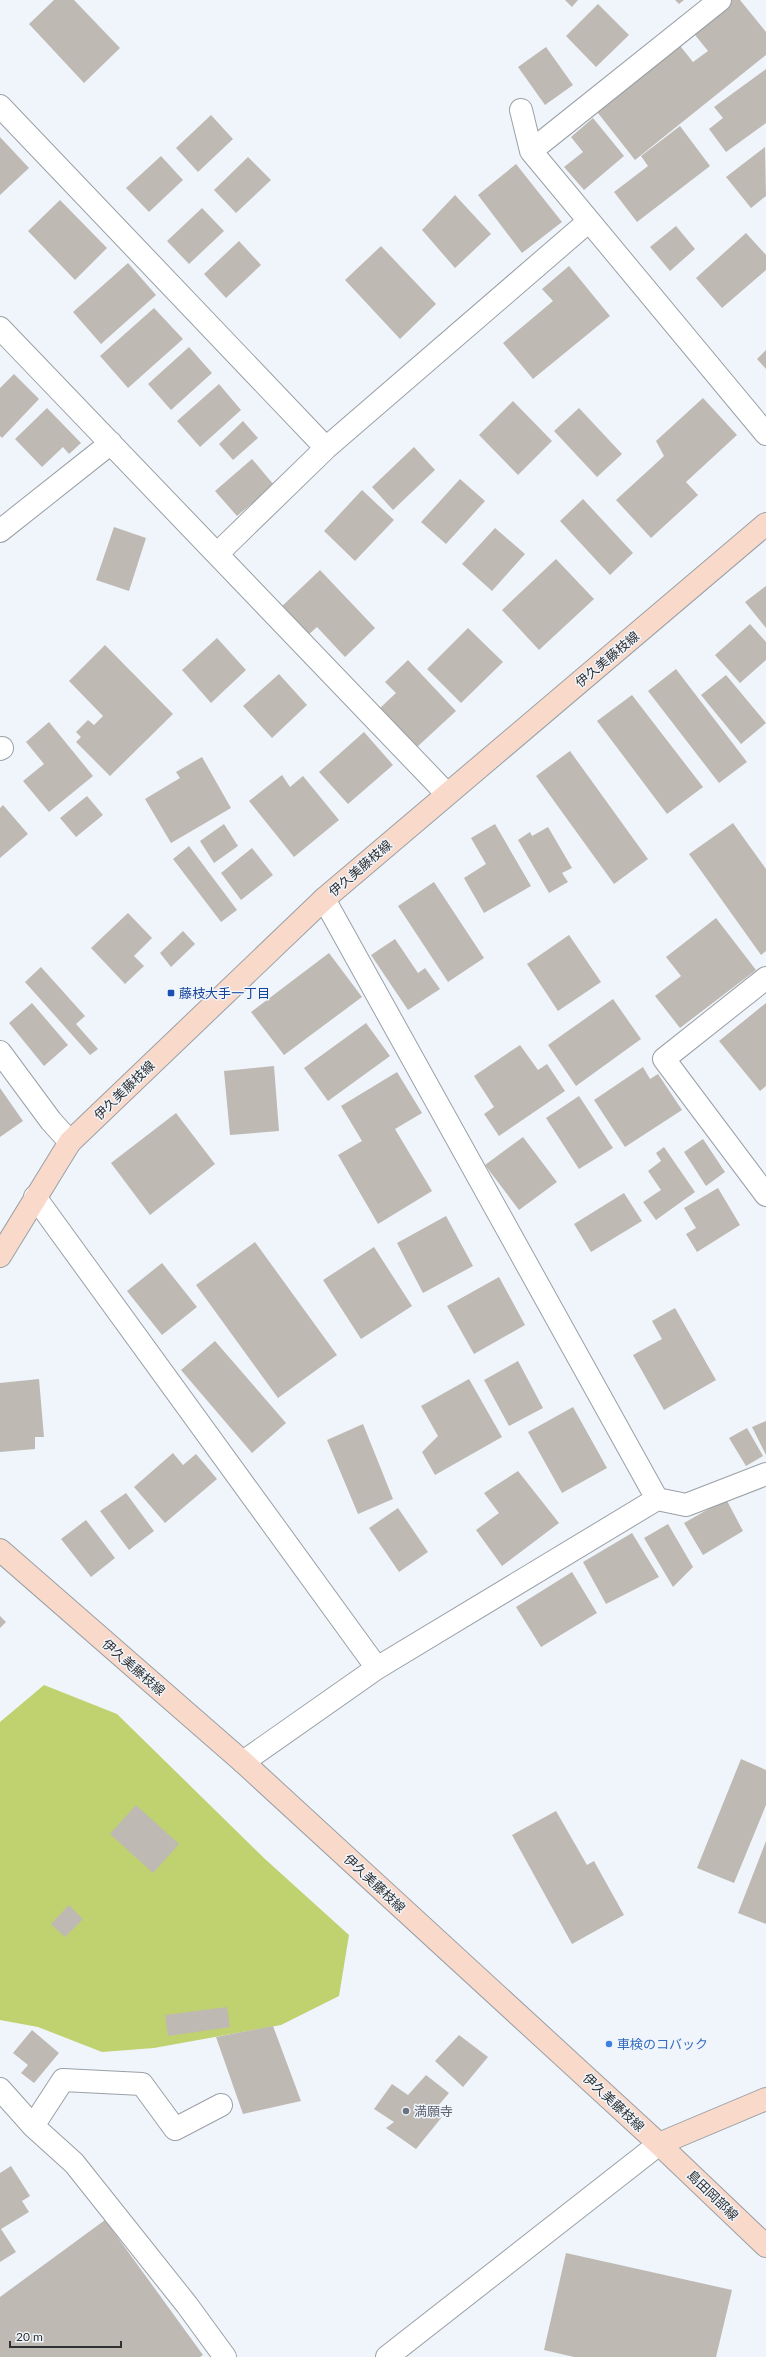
<svg xmlns="http://www.w3.org/2000/svg" width="766" height="2357" font-family="Lato,'Noto Sans JP',sans-serif">
<rect width="100%" height="100%" fill="#eff5fb"/>
<path fill="#c0d16f" d="M44,1685L117,1714L265,1859L349,1935L339,1996L281,2025L154,2048L102,2052L38,2027L0,2020V1722Z"/>
<path fill="#bfb9b3" d="M54,0H74L120,48L84,83L29,24Z
M565,0H578L572,7Z
M675,0H684L679,4Z
M728,0H740L766,32V55L635,160L594,108L677,42L693,62L708,51L691,30Z
M598,4L629,35L596,67L566,36Z
M546,47L573,85L545,105L518,67Z
M766,69V123L726,152L709,129L723,118L714,107Z
M211,115L233,139L198,172L176,148Z
M593,118L624,156L584,190L564,167L583,152L571,137Z
M680,126L710,166L637,222L614,192L648,166L641,156Z
M0,137L29,168L0,195Z
M765,147L766,196L751,208L726,177Z
M161,156L183,180L149,212L126,188Z
M248,157L271,180L236,213L214,190Z
M516,164L562,222L522,253L478,195Z
M455,195L491,234L455,268L422,230Z
M60,200L107,248L75,280L28,231Z
M202,208L224,231L189,264L167,241Z
M676,226L695,249L670,271L650,247Z
M746,233L766,255V270L722,308L696,278Z
M239,241L261,265L226,298L204,274Z
M381,246L436,304L400,339L345,280Z
M128,263L156,295L101,344L73,312Z
M569,266L610,316L533,379L503,343L553,301L542,289Z
M154,308L183,339L128,388L100,356Z
M189,347L212,373L171,410L148,384Z
M766,350V369L757,359Z
M14,374L39,399L2,438L0,436V388Z
M219,384L241,410L200,447L177,421Z
M703,398L737,435L686,482L698,495L651,538L616,500L664,456L656,441Z
M513,401L552,441L518,475L479,435Z
M47,408L81,443L69,454L63,447L42,467L15,439Z
M579,408L622,454L597,477L554,431Z
M243,421L258,438L233,460L219,444Z
M414,447L435,470L393,510L372,487Z
M252,459L274,485L237,516L215,491Z
M460,479L485,501L446,544L421,522Z
M362,490L394,520L355,561L324,531Z
M583,499L633,553L610,575L560,521Z
M114,527L146,538L129,591L96,580Z
M495,528L525,554L492,591L462,564Z
M556,559L594,599L539,650L502,610Z
M320,570L375,628L345,657L317,627L306,637L279,609Z
M766,586V628L745,602Z
M750,624L766,642V660L740,683L715,655Z
M468,628L503,662L461,703L427,669Z
M217,638L246,670L211,703L182,670Z
M105,645L173,714L110,776L76,742L81,737L76,732L88,720L94,725L103,716L69,681Z
M408,660L456,711L417,747L380,708L396,693L385,682Z
M676,669L747,762L719,783L648,691Z
M279,674L307,705L272,738L243,706Z
M726,675L766,723L741,744L701,695Z
M632,695L703,787L667,814L597,721Z
M49,722L93,776L49,812L23,781L44,764L26,742Z
M364,732L393,765L348,804L319,772Z
M570,751L648,859L614,884L536,776Z
M202,757L231,808L171,843L145,799L180,778L176,772Z
M282,775L290,787L303,776L339,820L294,857L249,801Z
M87,796L103,815L76,837L60,818Z
M3,805L28,834L0,858V808Z
M733,823L766,869V951L761,955L689,854Z
M224,824L238,846L214,863L200,841Z
M495,824L531,886L484,913L464,878L486,864L471,838Z
M548,827L572,868L562,873L568,882L549,893L518,840L530,832L532,836Z
M189,846L237,910L221,922L173,859Z
M252,848L273,875L241,900L221,873Z
M434,882L484,958L448,982L398,906Z
M128,913L152,938L134,956L144,966L125,984L91,948Z
M716,918L756,970L680,1028L655,996L681,976L666,957Z
M183,931L195,944L171,967L160,953Z
M569,935L601,982L558,1011L527,964Z
M395,939L418,973L425,968L440,989L408,1010L371,955Z
M329,953L362,997L284,1055L251,1012Z
M41,967L85,1016L76,1024L98,1049L90,1055L25,982Z
M613,999L641,1039L576,1086L548,1045Z
M32,1003L68,1045L44,1066L9,1023Z
M766,1003V1086L760,1091L719,1041Z
M366,1023L390,1056L328,1101L304,1068Z
M520,1045L538,1070L547,1064L565,1091L499,1136L484,1114L494,1107L474,1076Z
M274,1066L279,1131L230,1135L224,1071Z
M643,1067L650,1079L658,1074L682,1110L625,1147L594,1100Z
M397,1072L422,1113L395,1129L432,1191L378,1224L338,1155L362,1141L341,1106Z
M0,1088L23,1121L0,1137Z
M579,1096L613,1148L579,1169L546,1118Z
M176,1113L215,1164L150,1215L111,1163Z
M523,1137L557,1182L519,1210L485,1165Z
M703,1139L725,1172L706,1186L684,1152Z
M664,1147L695,1192L656,1220L643,1202L661,1190L648,1171L661,1161L656,1153Z
M718,1188L740,1225L697,1252L686,1234L696,1228L684,1208Z
M624,1193L642,1221L591,1252L574,1224Z
M446,1216L473,1266L423,1293L397,1243Z
M255,1242L337,1355L278,1398L196,1285Z
M374,1247L412,1306L361,1339L323,1280Z
M162,1263L197,1307L162,1335L127,1291Z
M499,1277L525,1325L474,1354L447,1306Z
M675,1308L716,1380L664,1410L633,1355L662,1339L652,1321Z
M215,1341L286,1423L252,1453L181,1370Z
M518,1361L543,1408L509,1426L484,1380Z
M39,1379L44,1437H35V1449L0,1452V1383Z
M469,1379L502,1437L435,1475L422,1452L438,1436L421,1406Z
M573,1407L607,1468L562,1493L528,1432Z
M766,1421V1455L752,1427Z
M363,1424L393,1499L358,1514L327,1440Z
M747,1428L763,1456L746,1466L729,1438Z
M173,1453L183,1465L196,1454L217,1479L165,1523L134,1487Z
M518,1471L559,1523L502,1566L476,1530L499,1513L484,1493Z
M126,1493L154,1531L129,1550L100,1511Z
M726,1499L743,1531L703,1555L684,1523Z
M398,1508L428,1552L399,1572L369,1528Z
M86,1520L115,1558L91,1577L61,1539Z
M668,1524L693,1567L673,1587L644,1538Z
M632,1533L659,1577L606,1604L583,1562Z
M572,1572L597,1613L541,1647L516,1607Z
M0,1616L6,1622L0,1628Z
M741,1759L766,1770V1805L734,1883L697,1868Z
M136,1805L179,1844L153,1873L110,1834Z
M556,1811L587,1865L594,1861L624,1915L572,1944L512,1835Z
M766,1841V1924L738,1913Z
M69,1905L83,1919L65,1937L51,1924Z
M227,2007L230,2027L168,2036L165,2015Z
M273,2026L301,2101L243,2114L216,2037Z
M32,2030L59,2053L34,2083L21,2073L28,2065L13,2053Z
M459,2035L488,2057L463,2087L435,2061Z
M426,2075L449,2093L432,2113L442,2117L416,2149L386,2128L394,2122L374,2109L392,2084L408,2095Z
M11,2166L30,2196L22,2201L29,2212L1,2229L16,2252L0,2262V2173Z
M105,2220L203,2355L200,2357H0V2297Z
M566,2253L732,2290L716,2357H574L544,2350Z"/>
<g fill="none" stroke-linecap="round" stroke-linejoin="round">
<g stroke="#9aa0a6" stroke-width="24">
<path id="minor" d="M0,106L326,448
M521,110L531,151L766,434
M531,151L720,0
M0,328L446,793
M0,531L111,443
M217,554L326,448L589,221
M0,749L2,748
M324,899L657,1499
M766,978L664,1059L766,1195
M0,1052L51,1121L70,1142
M35,1197L377,1668
M243,1762L377,1668L657,1499L686,1505L766,1474
M0,2089L33,2126L74,2163L187,2305L225,2357
M33,2126L63,2080L142,2084L175,2129L221,2105
M387,2357L659,2144"/>
</g>
<g stroke="#9aa0a6" stroke-width="24">
<path id="secondary" d="M0,1256L70,1142L324,899L766,524
M0,1550L243,1762L659,2144L766,2246
M659,2144L766,2099"/>
</g>
<use href="#minor" stroke="#fff" stroke-width="22"/>
<use href="#secondary" stroke="#f9d9ca" stroke-width="22"/>
</g>
<rect fill="#1a4fb4" stroke="#eff5fb" stroke-width="1.5" x="167" y="989" width="8" height="8" rx="2"/>
<circle fill="#3f7fe0" stroke="#eff5fb" stroke-width="1.5" cx="609" cy="2044" r="4"/>
<circle fill="#6b7280" stroke="#eff5fb" stroke-width="1.5" cx="406" cy="2111" r="4"/>
<g text-anchor="middle" stroke-width="3" stroke-linejoin="round" paint-order="stroke">
<g font-size="13" fill="#2f3133" stroke="#eff5fb">
<text transform="translate(607 659) rotate(-40)" y="5">伊久美藤枝線</text>
<text transform="translate(360 868) rotate(-41)" y="5">伊久美藤枝線</text>
<text transform="translate(124 1090) rotate(-44)" y="5">伊久美藤枝線</text>
<text transform="translate(134 1667) rotate(41)" y="5">伊久美藤枝線</text>
<text transform="translate(375 1883) rotate(43)" y="5">伊久美藤枝線</text>
<text transform="translate(614 2102) rotate(43)" y="5">伊久美藤枝線</text>
<text transform="translate(713 2195) rotate(44)" y="5">島田岡部線</text>
</g>
<g font-size="13" fill="#164399" stroke="#eff5fb" text-anchor="start">
<text x="179" y="998">藤枝大手一丁目</text>
</g>
<g font-size="13" fill="#366cbe" stroke="#eff5fb" text-anchor="start">
<text x="617" y="2049">車検のコバック</text>
</g>
<g font-size="13" fill="#5b616d" stroke="#eff5fb" text-anchor="start">
<text x="414" y="2116">満願寺</text>
</g>
</g>
<path d="M10 2341v6h111v-6" fill="none" stroke="#2f3133" stroke-width="2"/>
<text x="16" y="2341" font-size="12" fill="#2f3133" stroke="#eff5fb" stroke-width="3" paint-order="stroke">20 m</text>
</svg>
